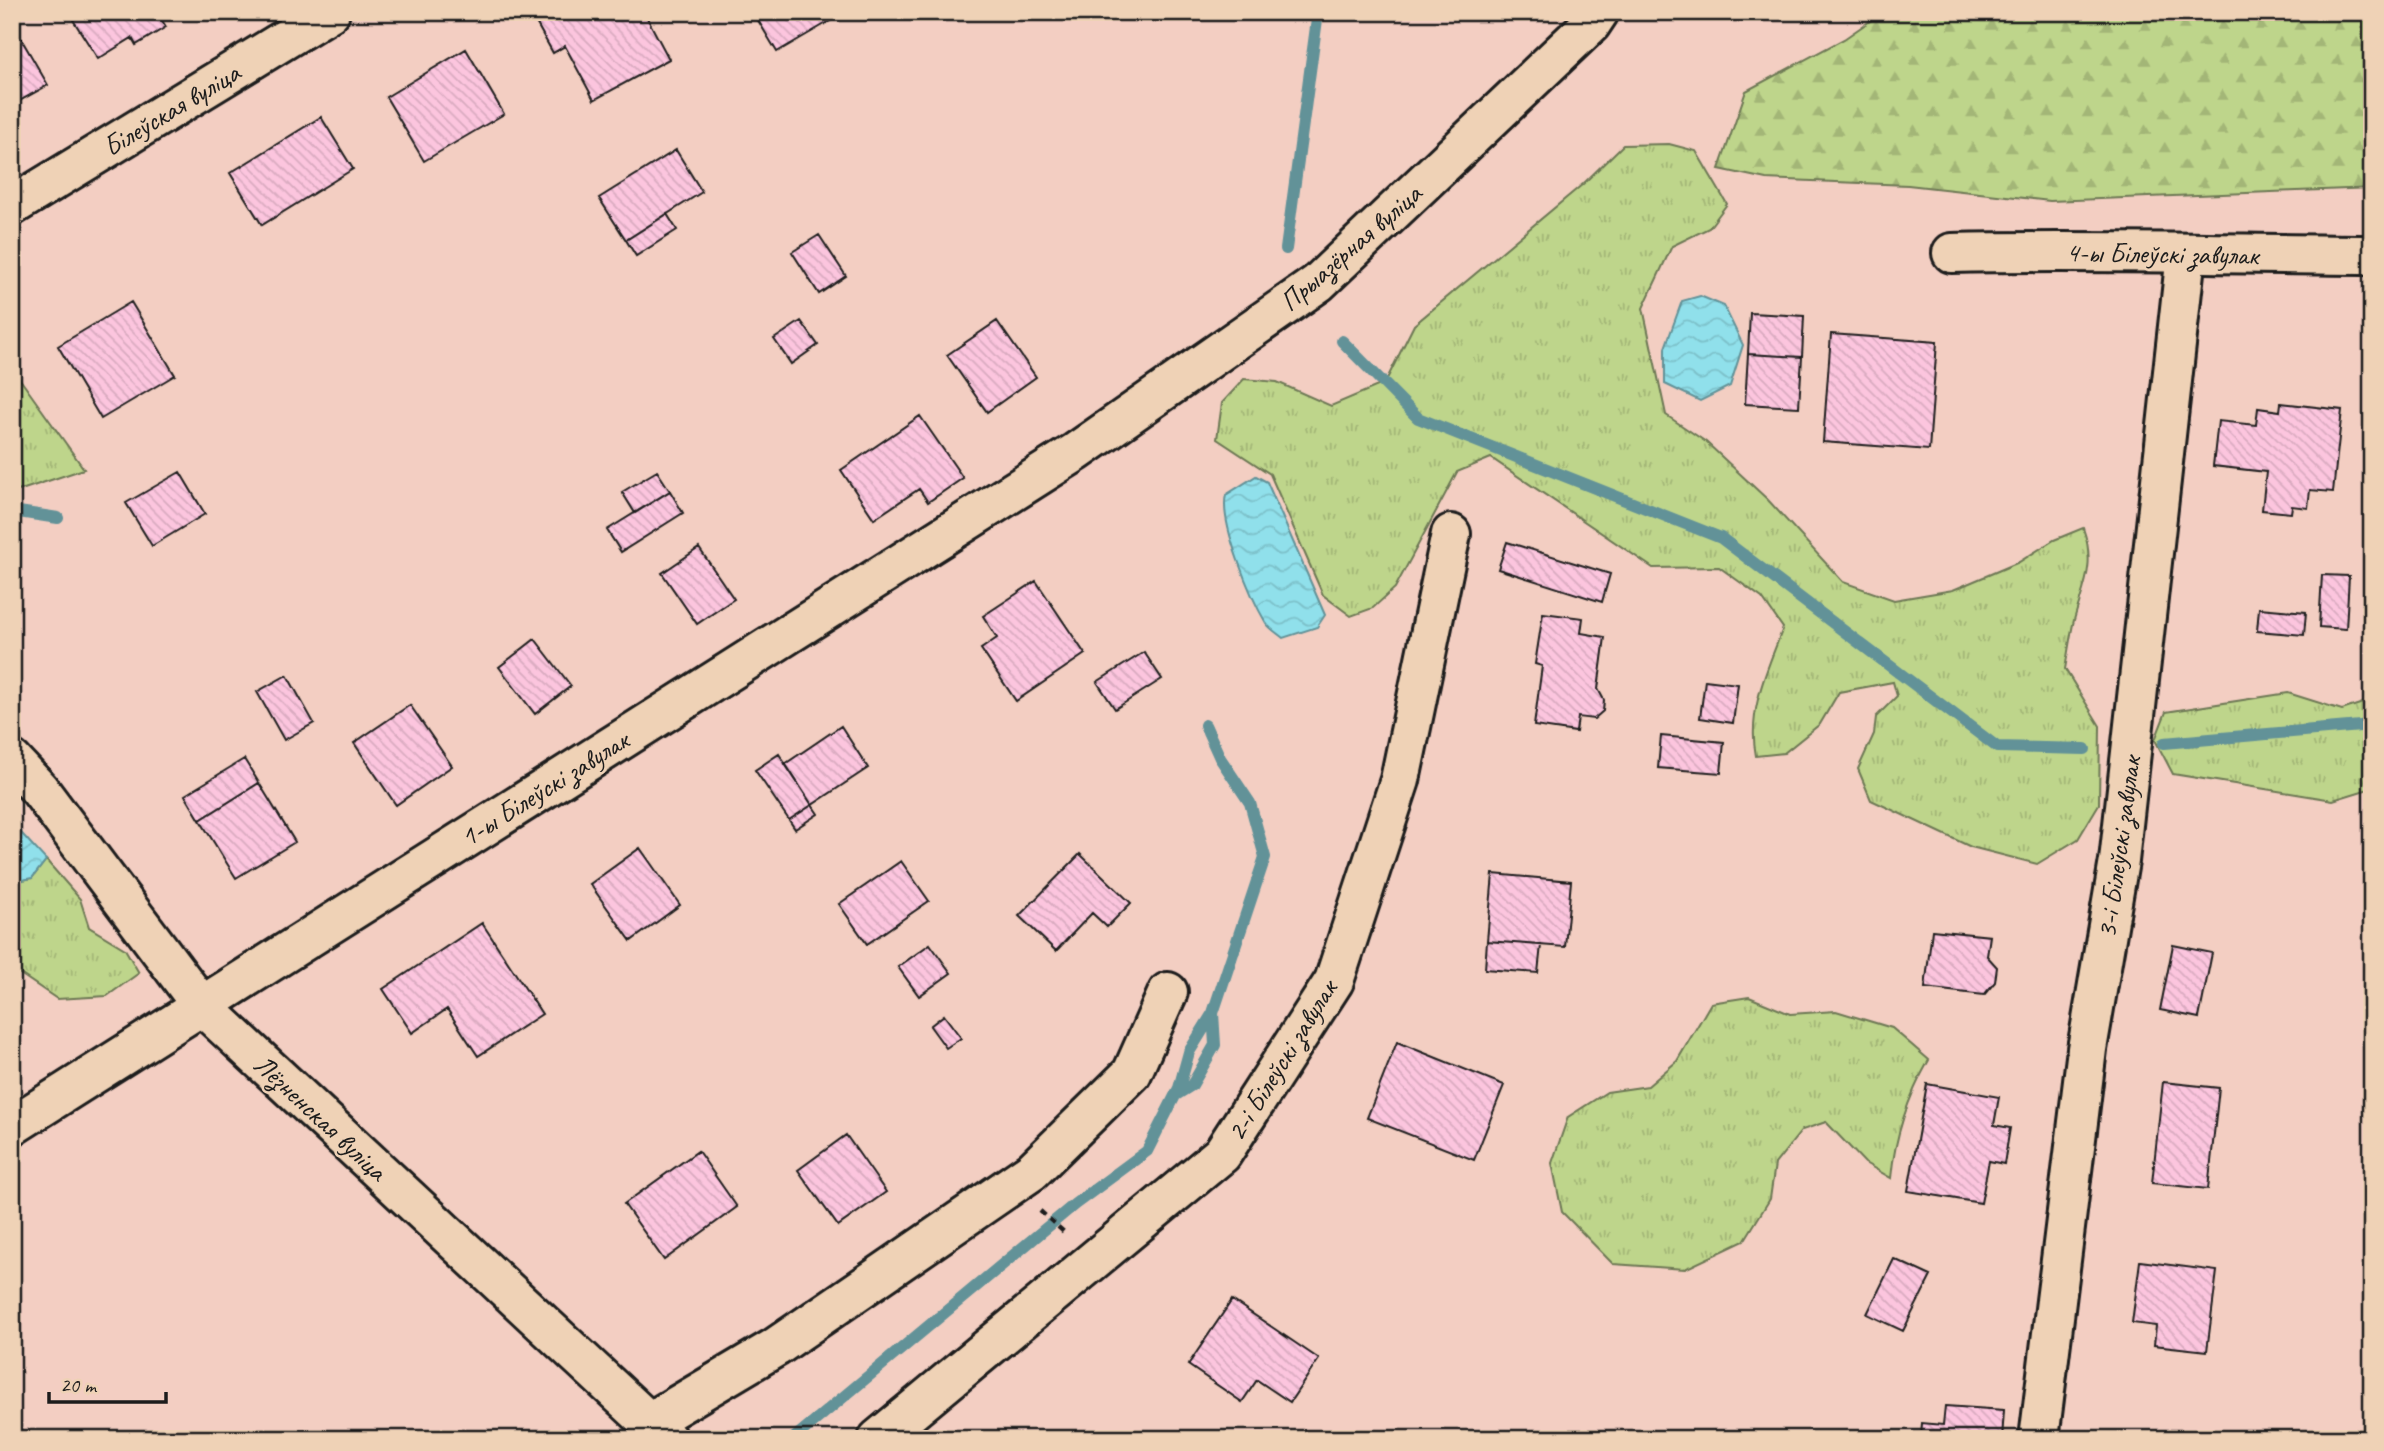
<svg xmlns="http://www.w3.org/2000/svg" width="2384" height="1451" font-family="Caveat,sans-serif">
<defs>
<pattern id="grass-tufts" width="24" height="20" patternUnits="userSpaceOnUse" patternTransform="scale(1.75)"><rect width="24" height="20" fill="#bed58b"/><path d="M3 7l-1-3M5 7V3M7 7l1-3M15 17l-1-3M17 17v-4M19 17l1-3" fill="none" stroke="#a3b677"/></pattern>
<pattern id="forest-firs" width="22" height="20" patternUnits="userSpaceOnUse" patternTransform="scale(1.75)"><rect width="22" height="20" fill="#bed58b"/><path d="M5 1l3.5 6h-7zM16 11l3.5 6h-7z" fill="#a3b677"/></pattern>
<pattern id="water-waves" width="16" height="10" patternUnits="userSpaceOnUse" patternTransform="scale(1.75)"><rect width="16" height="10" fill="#90e0eb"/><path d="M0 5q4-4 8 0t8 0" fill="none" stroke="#7cc0c9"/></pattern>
<pattern id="building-back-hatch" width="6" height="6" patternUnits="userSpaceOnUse" patternTransform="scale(1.75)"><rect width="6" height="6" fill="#fcc5de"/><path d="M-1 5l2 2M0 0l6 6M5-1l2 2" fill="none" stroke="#d7a9be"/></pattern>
</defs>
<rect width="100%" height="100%" fill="#f3cec2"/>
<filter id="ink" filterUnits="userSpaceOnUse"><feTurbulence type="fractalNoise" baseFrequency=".0143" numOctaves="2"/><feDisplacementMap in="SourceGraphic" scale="14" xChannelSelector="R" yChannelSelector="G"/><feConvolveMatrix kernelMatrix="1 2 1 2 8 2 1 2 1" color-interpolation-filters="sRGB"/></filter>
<g filter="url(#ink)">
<path fill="url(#grass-tufts)" stroke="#6d7854" stroke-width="2" d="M1669,144L1696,151L1727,204L1709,228L1672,246L1643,308L1666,415L1706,442L1768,500L1843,582L1894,600L1953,590L2019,562L2054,540L2083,528C2096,565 2084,584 2074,620C2070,636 2068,653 2065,669L2100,726L2099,804L2078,839L2037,864L1971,847L1871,800L1858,769L1874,734L1876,717L1897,696L1893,682L1839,692L1820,724L1784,753L1756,756C1747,711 1767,670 1783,628L1762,598L1719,567L1653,568L1491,458L1457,472L1395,588L1373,608L1351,616L1323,595L1270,474L1217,439L1222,403L1244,379L1277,382L1331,406L1385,383L1414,325L1583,184L1623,145Z
M12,368L84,469L12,493Z
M2288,693L2342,710L2372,700V788L2333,800L2173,774L2155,740L2166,712Z
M46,860L80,899L89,927L125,949L139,973L107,996L57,999L16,971L12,959V882L32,878Z
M1749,997L1790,1014L1836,1011L1892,1028L1929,1060C1908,1097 1895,1135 1891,1178L1865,1163L1826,1122L1802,1130L1775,1164L1770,1199L1744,1241L1685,1269L1613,1264L1562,1212L1552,1163L1568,1117L1607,1092L1648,1086L1677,1061L1711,1003Z"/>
<path fill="url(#forest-firs)" stroke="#6d7854" stroke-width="2" d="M1883,12H2372V188L2050,201L1908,185L1766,179L1719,169L1746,91L1844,39Z"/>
<path fill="url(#water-waves)" stroke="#629298" stroke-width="2" d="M1700,296L1724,306L1743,345L1730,386L1700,401L1665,384V348L1682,301Z
M1256,476L1267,482L1325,615L1317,627L1283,638C1277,633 1270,629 1266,623C1251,598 1219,522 1226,495Z
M12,823L46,860L32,878L12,882Z"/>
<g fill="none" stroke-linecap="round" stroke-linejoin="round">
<path stroke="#629298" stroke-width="12" d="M1286,249L1318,12
M1342,341L1418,418L1721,538L1997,747L2085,749
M12,511L58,518
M2164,743L2372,725
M1176,1095L1192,1085L1215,1045L1213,1013
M793,1439L1075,1204L1147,1151L1179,1088L1189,1052L1213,1013L1265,857L1250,803L1220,758L1205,725"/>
</g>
<path fill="url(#building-back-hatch)" stroke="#1c1c1c" stroke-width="2" d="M68,12H157L166,27L136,45L132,38L98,59Z
M541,12H644L669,59L594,100L565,46L553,53L533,17Z
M753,12H834L837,17L777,52Z
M12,23L48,85L12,105Z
M466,49L504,114L424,161L386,97Z
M321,117L353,169L262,225L230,173Z
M676,150L702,192L626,240L599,198Z
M667,214L677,230L636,256L626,240Z
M819,235L846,276L819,294L792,252Z
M131,302L175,375L101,419L58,346Z
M1750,313L1804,316L1802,357L1748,354Z
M801,321L818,345L791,364L774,339Z
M997,321L1036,377L987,412L947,355Z
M1831,334L1937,342L1929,450L1823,442Z
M1748,354L1802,357L1799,407L1745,404Z
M2281,403L2342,410L2333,492L2310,490L2308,508L2292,506L2291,513L2262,510L2266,472L2213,466L2218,421L2256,425L2258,408L2280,411Z
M920,416L963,478L928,502L919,489L874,519L841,470Z
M657,471L670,491L635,513L622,492Z
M180,472L205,514L152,546L126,503Z
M670,491L683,513L621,552L607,530Z
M1507,542L1610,574L1602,602L1498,569Z
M699,548L734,599L697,624L662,573Z
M2322,575L2349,576L2346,629L2319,627Z
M1036,581L1085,654L1016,701L981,649L997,638L983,616Z
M2259,608L2306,612L2304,635L2257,631Z
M1543,613L1583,618L1581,633L1605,637L1598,689L1604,700L1603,711L1594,719L1578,717L1576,732L1534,726L1542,666L1535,664Z
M535,639L571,686L535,714L499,667Z
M1144,652L1162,679L1115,709L1097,682Z
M287,675L314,723L284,740L257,692Z
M1705,680L1738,684L1733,723L1700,718Z
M410,705L452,766L396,805L354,743Z
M841,726L868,768L812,805L785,764Z
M1661,736L1724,742L1721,773L1658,768Z
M779,754L812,805L789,820L755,770Z
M244,759L259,783L200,820L185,795Z
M259,783L295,842L236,878L200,820Z
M812,805L818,814L795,829L789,820Z
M640,848L680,905L631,941L590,884Z
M1080,854L1131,903L1107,927L1092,913L1056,951L1019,916Z
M901,861L929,901L867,944L839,904Z
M1493,874L1571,881L1565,947L1487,941Z
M482,923L542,1014L478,1056L447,1009L412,1033L383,989Z
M1932,930L1990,936L1987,956L1997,967L1995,982L1984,995L1925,988Z
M1487,941L1541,945L1538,973L1485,969Z
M930,944L951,973L919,996L898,967Z
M2173,945L2212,953L2199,1018L2160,1010Z
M944,1015L961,1038L946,1048L930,1026Z
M1397,1042L1504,1085L1474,1160L1367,1118Z
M2163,1082L2219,1088L2208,1189L2152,1183Z
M1927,1084L1999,1097L1994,1125L2010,1128L2004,1164L1989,1161L1981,1203L1908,1191Z
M846,1135L886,1192L838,1226L798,1170Z
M698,1151L737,1207L664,1260L624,1204Z
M1894,1259L1931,1276L1903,1331L1867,1314Z
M2140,1261L2217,1271L2207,1351L2154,1345L2156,1326L2132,1323Z
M1232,1300L1319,1359L1290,1402L1257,1380L1242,1402L1188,1365Z
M1945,1406L2004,1410L2002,1439H1900V1436L1921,1437L1922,1423L1943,1425Z"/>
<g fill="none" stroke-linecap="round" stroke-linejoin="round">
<g stroke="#1c1c1c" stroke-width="44">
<path id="minor" d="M12,206L330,12
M1952,253C2092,250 2232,254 2372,255
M12,760L39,789L201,1005L667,1439
M12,1126L1076,452L1318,283L1591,24L1599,12
M648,1423L776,1347L1032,1171L1132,1073L1168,992
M878,1439L1222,1154L1334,981L1400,780L1451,534
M2039,1439L2087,1049L2119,861L2186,254"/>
</g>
<path stroke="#1c1c1c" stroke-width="4.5" stroke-dasharray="7 5" stroke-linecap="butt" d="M1040,1211L1065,1233"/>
<use href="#minor" stroke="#efd2b6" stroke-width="38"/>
</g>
</g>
<g text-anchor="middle" stroke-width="5" stroke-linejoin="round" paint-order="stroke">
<g font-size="28" fill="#1c1c1c" stroke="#efd2b6">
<text transform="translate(171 109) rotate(-31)" y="10">Білеўская вуліца</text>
<text transform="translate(1350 247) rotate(-41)" y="10">Прыазёрная вуліца</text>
<text transform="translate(2162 253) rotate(1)" y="10">4-ы Білеўскі завулак</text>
<text transform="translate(544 788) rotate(-32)" y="10">1-ы Білеўскі завулак</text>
<text transform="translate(2118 847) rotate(-82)" y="10">3-і Білеўскі завулак</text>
<text transform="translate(1281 1060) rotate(-58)" y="10">2-і Білеўскі завулак</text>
<text transform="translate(321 1117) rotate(43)" y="10">Лёзненская вуліца</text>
</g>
</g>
<rect width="2384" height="1451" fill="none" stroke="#efd2b6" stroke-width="42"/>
<rect x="21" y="21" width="2342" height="1409" fill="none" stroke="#1c1c1c" stroke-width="2.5" filter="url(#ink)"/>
<path d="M49 1392v10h117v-10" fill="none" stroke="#1c1c1c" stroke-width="3.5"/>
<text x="60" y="1392" font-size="21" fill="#1c1c1c" stroke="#efd2b6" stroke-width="5" paint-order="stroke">20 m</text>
</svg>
